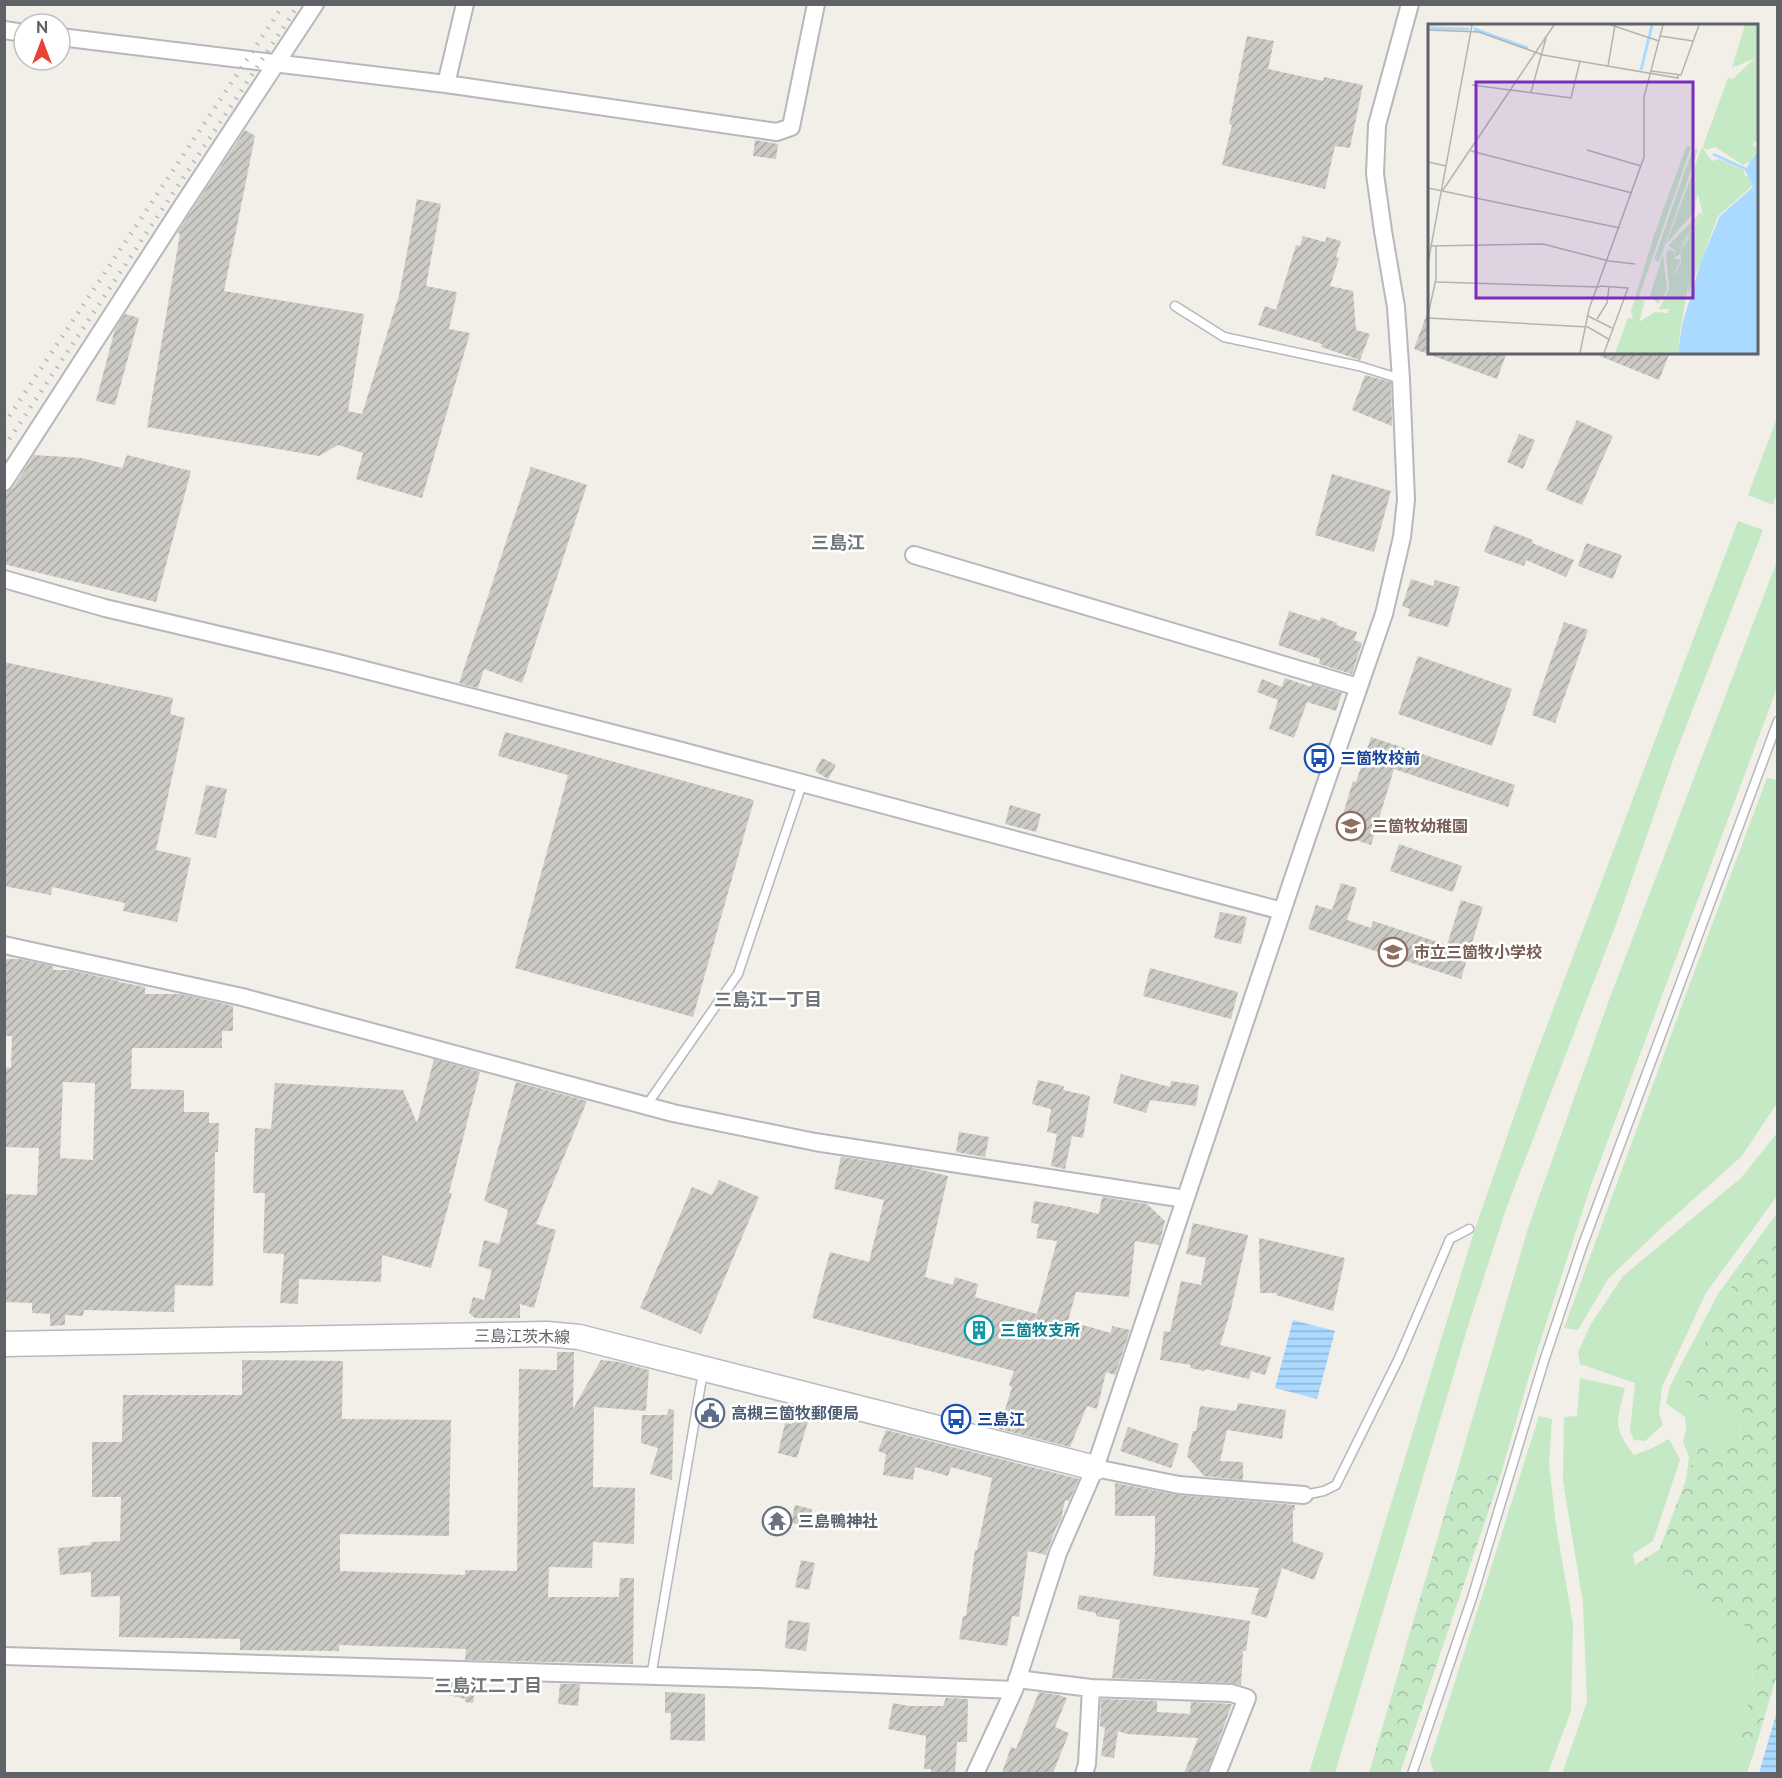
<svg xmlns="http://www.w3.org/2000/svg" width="1782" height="1778" font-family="Raleway,'Noto Sans JP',sans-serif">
<defs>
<pattern id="forest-crowns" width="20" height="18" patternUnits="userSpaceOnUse" patternTransform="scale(1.5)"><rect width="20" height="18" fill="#c5e8c5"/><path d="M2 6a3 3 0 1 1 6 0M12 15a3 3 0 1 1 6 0" fill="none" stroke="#a3c0a4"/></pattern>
<pattern id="water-rules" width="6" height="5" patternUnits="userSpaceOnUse" patternTransform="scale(1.5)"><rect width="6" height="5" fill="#aadaff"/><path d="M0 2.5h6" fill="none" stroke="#8eb4d2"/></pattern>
<pattern id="building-hatch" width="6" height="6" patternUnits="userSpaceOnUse" patternTransform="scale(1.5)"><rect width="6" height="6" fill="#cccac5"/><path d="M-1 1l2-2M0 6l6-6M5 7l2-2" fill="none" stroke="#a9a8a4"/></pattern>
</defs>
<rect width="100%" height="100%" fill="#f1efe8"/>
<path fill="#c5e8c5" d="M1777,418V493L1773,505L1748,495Z
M1738,521L1763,530L1674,757L1618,919L1506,1209L1468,1326L1335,1773H1309L1473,1235L1529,1073Z
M1777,561V688L1590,1188L1530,1373L1500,1477L1458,1468L1529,1225L1609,1000Z
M1767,778L1778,780L1777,1103L1742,1156L1659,1230L1608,1279L1578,1330L1564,1328L1689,986Z
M1777,1133V1196L1706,1293L1662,1387L1659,1413L1663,1425L1645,1441L1634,1440L1630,1431L1635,1383L1580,1364L1578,1352L1591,1324L1623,1276L1741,1178Z
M1777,1213V1234L1732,1286L1682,1390L1717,1406L1741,1422L1740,1441L1699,1446L1686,1481L1689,1457L1683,1441L1686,1430L1685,1417L1666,1403L1670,1386L1718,1294Z
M1580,1378L1625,1388C1617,1421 1612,1427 1634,1455L1650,1449L1669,1439L1680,1460L1653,1541L1633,1554L1635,1565L1642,1560L1682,1573L1703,1602L1754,1631L1752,1697L1732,1738L1745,1749H1755L1747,1773L1562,1774L1587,1702L1583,1603L1563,1481L1564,1417L1577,1416Z
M1539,1416L1552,1419L1549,1464L1556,1525L1573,1624L1571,1711L1548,1773H1434L1430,1760Z"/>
<path fill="url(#forest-crowns)" d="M1777,1234L1778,1671L1755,1749H1745L1732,1738L1752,1697L1754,1631L1703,1602L1682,1573L1642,1560L1659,1550L1699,1446L1740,1440L1741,1422L1717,1406L1682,1390L1732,1286Z
M1458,1468L1500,1477L1400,1773H1369Z"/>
<path fill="url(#water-rules)" d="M1293,1320L1335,1331L1317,1399L1275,1388Z
M1777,1711V1773H1759Z"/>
<path fill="url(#building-hatch)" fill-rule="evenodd" d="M1247,36L1274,41L1268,69L1323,81L1324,77L1363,85L1350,148L1335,146L1325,189L1222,165L1232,125L1229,124Z
M245,130L255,136L224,291L364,314L348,411L362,414L399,295L417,199L441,204L426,286L457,292L449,329L470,333L422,498L356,479L363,453L338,445L319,456L147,427L180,234L177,233Z
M755,140L778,144L776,159L753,156Z
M1303,236L1325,242L1327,237L1341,241L1336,257L1339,258L1330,286L1353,291L1356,330L1370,334L1360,360L1321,347L1322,344L1258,325L1265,306L1276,310L1296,245L1300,246Z
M1428,311H1430V353L1507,352L1497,379L1414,349Z
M125,314L139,318L115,405L96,401L115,329Z
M1590,352H1670L1659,380Z
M1365,375L1391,382L1392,426L1352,410Z
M1577,420L1613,436L1582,505L1546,490Z
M1519,434L1535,440L1523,469L1507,462Z
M34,455L81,458L122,468L127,455L191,471L156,602L4,564V492L13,488Z
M531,467L587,485L525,675L522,683L484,669L478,688L459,683Z
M1332,474L1391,491L1374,552L1315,535Z
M1494,525L1533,540L1532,543L1574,560L1566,577L1526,560L1524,566L1484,552Z
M1586,543L1622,555L1613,579L1578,566Z
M1411,579L1433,586L1435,580L1460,587L1448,627L1408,616L1410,609L1402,606Z
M1289,611L1320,621L1321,617L1337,623L1336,625L1357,632L1354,640L1362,643L1352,674L1319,664L1320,659L1278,645Z
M1564,622L1588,630L1555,723L1532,715Z
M1418,656L1512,689L1492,746L1398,714Z
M4,662L173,698L170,714L185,718L156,850L191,858L177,922L123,911L125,903L52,887L51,895L4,886Z
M1285,678L1311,687L1312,684L1342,693L1336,711L1307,702L1294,738L1269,729L1278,700L1257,692L1262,679L1282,687Z
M505,732L754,800L693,1017L515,968L568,775L498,756Z
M1371,737L1515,785L1508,807L1394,769L1371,845L1337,834L1353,781L1356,782Z
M822,758L836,765L828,779L815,771Z
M206,785L227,789L216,838L195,834Z
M1010,805L1041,814L1036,832L1005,824Z
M1399,844L1462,866L1453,892L1390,871Z
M1341,883L1357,888L1347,920L1371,928L1373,921L1447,945L1461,900L1483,907L1461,979L1308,929L1316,905L1332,910Z
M1220,912L1247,917L1241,944L1214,938Z
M4,959H20L53,966V970H70L118,981L119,982L145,987V994H181L233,1006V1031H222V1048H132L131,1089L184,1090V1112H209V1123H219L218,1152H215L213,1286L175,1285L174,1312L84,1310L83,1316L65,1315V1325L50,1326V1314L32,1313V1303L4,1302V1194L37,1195L39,1148L4,1147V1067L11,1068L12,1036H4ZM63,1082L95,1083L93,1160L60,1158Z
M1150,968L1238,992L1231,1019L1143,996Z
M434,1059L480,1072L449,1193H452L431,1268L382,1255L381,1282L299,1279L298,1304L280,1303L284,1254L263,1253L265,1193H253L255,1128L271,1129L275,1083L403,1090L417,1123Z
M1121,1074L1170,1087L1171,1081L1199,1085L1196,1106L1150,1100L1146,1113L1113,1103Z
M1038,1080L1064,1086L1063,1090L1090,1096L1083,1138L1072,1136L1065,1169L1051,1166L1057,1134L1047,1132L1051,1109L1032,1104Z
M516,1082L587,1101L536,1224L556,1230L534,1308L520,1304V1318H475L469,1313L473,1297L484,1300L492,1270L478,1266L484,1240L499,1244L508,1210L484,1201Z
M959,1132L989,1137L985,1157L956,1152Z
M841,1157L910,1167L948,1176L925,1277L953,1285L955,1277L978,1284L975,1297L1037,1314L1057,1241L1036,1238L1039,1224L1031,1223L1034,1201L1070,1207L1099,1214L1102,1197L1147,1204L1165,1221L1159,1245L1135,1241L1129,1297L1076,1292L1068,1321L1111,1333L1112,1326L1130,1330L1115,1375L1106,1372L1097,1409L1087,1406L1070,1447L999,1429L1012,1387L1009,1385L1014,1371L812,1318L830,1252L869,1262L884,1200L834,1189Z
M719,1180L759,1197L701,1334L640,1308L692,1187L712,1195Z
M1193,1223L1248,1235L1230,1313L1220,1345L1271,1357L1265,1375L1251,1371L1249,1379L1205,1369L1204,1371L1190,1368L1191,1365L1160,1360L1164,1331L1170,1332L1181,1281L1201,1285L1206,1258L1186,1254Z
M1259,1238L1345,1258L1333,1311L1276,1295L1277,1293H1260Z
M557,1352H574L573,1409L601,1360L619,1362L649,1370L646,1411L594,1407L593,1487L635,1488L634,1544L593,1542L592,1568L549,1567L548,1597H619L620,1578H634L633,1664L465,1660L466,1649L339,1645V1651L240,1650V1639L119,1637L120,1596L91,1597V1572L60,1575L58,1548L91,1545V1542L120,1541L121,1497H92V1442H122L123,1395H242V1360L343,1361L342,1419L451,1420L449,1536L340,1534V1571L465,1575V1570L517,1571L519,1369L557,1370Z
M704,1403L719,1406L714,1427L701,1424Z
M1238,1403L1286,1410L1282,1439L1227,1430L1220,1461L1243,1462V1480L1204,1476L1187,1456L1193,1431H1196L1200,1406L1236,1411Z
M669,1409L674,1410L672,1480L650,1474L658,1448L641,1443L642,1415H667Z
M795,1414L809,1418L797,1458L778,1453L785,1423L792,1424Z
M1128,1427L1179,1444L1171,1468L1120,1451Z
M886,1430L1079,1479L1069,1501L1065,1500L1061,1520L1056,1528L1046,1555L1028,1551L1019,1617L1012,1616L1007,1646L959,1639L963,1616H966L975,1550H977L992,1478L951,1467L948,1476L915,1467L913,1480L883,1475L886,1454L878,1451Z
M1115,1483L1178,1495L1295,1505V1510H1293V1542L1324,1553L1314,1580L1282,1568L1267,1618L1251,1614L1259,1588L1153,1576L1155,1555V1516H1115Z
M795,1505L812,1509L809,1526L791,1523Z
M801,1560L815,1563L809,1590L795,1587Z
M1079,1595L1250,1621L1246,1651H1243L1241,1685L1231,1683L1112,1678L1120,1620L1096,1616V1613L1077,1609Z
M788,1620L810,1623L806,1651L785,1648Z
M451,1681L465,1683V1681H477L473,1703L465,1702V1699L449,1695Z
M560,1684H580L578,1706L558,1704Z
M665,1692L705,1694V1741L670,1740L671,1713H665Z
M1039,1692L1058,1695L1067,1698L1055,1727L1069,1733L1053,1773H1002L1011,1747L1016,1749Z
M946,1698L968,1699L967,1742H957L955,1773H931V1769H924L926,1736L888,1729L893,1703L909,1706H943Z
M1101,1699L1157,1701V1712L1190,1714L1191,1702L1232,1704L1207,1773H1184L1198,1738L1127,1734L1118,1731L1114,1758L1101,1756L1105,1728L1100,1726Z"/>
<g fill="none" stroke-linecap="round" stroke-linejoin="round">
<g stroke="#b5b8bc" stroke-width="11">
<path id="service" d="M1175,306L1224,337L1359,366L1401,379
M646,1106L738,974L802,784
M1304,1495L1324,1491L1336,1485L1399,1358L1450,1239L1469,1229
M651,1677L703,1372
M1412,1774L1472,1598L1544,1361L1582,1247L1778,721"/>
</g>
<g stroke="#b5b8bc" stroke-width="20">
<path id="minor" d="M4,30L24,33
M60,37L446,84L777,132L791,127L816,4
M446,84L465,4
M4,482L181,208L315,4
M914,555L1358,687
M4,579L105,608L334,662L678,750L1282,911
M4,945L242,997L673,1113L815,1142L1185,1199
M1095,1468L1179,1485L1304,1495
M4,1656L756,1679L1014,1690
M1017,1679L1091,1688L1231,1693L1247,1698L1217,1774
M975,1774L1014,1690L1058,1553L1095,1468L1303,849L1384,614L1402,537L1406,500L1401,379L1396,307L1383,231L1375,174L1377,125L1410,4
M1084,1774L1087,1764L1091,1688"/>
</g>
<g stroke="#b6babf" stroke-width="27">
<path id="secondary" d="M4,1344L547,1334L579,1337L1095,1468"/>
</g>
<use href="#service" stroke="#fff" stroke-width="8"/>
<use href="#minor" stroke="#fff" stroke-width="16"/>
<use href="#secondary" stroke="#fff" stroke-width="24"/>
<path stroke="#b6b7b8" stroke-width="4.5" stroke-dasharray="1.5 8" stroke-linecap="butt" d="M4,424L284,4
M4,447L299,4"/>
</g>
<defs>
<g id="bus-ring" transform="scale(1.5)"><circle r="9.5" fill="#fff" stroke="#1a4fb4" stroke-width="1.5"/><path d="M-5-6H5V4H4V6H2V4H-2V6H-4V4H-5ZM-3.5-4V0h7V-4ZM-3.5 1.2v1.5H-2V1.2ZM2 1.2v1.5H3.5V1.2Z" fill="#1a4fb4"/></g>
<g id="school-ring" transform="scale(1.5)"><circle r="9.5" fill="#fff" stroke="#8d6e63" stroke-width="1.5"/><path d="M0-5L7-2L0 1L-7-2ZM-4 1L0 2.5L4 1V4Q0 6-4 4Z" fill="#8d6e63"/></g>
<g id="building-ring" transform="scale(1.5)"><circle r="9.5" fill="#fff" stroke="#0f9aa8" stroke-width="1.5"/><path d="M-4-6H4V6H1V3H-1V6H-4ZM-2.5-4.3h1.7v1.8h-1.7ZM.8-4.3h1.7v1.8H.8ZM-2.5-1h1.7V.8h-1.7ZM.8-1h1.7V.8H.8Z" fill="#0f9aa8"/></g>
<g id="civic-ring" transform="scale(1.5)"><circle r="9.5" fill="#fff" stroke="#5c6f8a" stroke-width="1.5"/><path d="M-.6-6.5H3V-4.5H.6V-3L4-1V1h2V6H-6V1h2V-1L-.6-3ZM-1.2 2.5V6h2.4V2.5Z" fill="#5c6f8a"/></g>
<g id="temple-ring" transform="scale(1.5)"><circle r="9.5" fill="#fff" stroke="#6b7280" stroke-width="1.5"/><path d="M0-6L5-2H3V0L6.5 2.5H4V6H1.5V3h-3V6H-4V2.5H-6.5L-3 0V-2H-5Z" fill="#6b7280"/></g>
</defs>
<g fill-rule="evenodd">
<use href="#bus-ring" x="1319" y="758"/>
<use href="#school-ring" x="1351" y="826"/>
<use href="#school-ring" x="1393" y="952"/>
<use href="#building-ring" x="979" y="1330"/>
<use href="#civic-ring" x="710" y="1413"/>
<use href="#bus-ring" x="956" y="1419"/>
<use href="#temple-ring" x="777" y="1521"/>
</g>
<g text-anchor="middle" stroke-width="5" stroke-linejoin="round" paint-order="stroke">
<g font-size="16" font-weight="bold" fill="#164399" stroke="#fff" text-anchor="start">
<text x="1340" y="764">三箇牧校前</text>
<text x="977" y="1425">三島江</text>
</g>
<g font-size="16" font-weight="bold" fill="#785e54" stroke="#fff" text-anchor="start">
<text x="1372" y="832">三箇牧幼稚園</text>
<text x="1414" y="958">市立三箇牧小学校</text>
</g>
<g font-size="16" font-weight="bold" fill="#0d838f" stroke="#fff" text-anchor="start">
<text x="1000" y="1336">三箇牧支所</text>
</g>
<g font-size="16" fill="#5f6368" stroke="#fff">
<text transform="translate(522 1336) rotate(1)" y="6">三島江茨木線</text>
</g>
<g font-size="16" font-weight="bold" fill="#4e5e75" stroke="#fff" text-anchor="start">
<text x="731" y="1419">高槻三箇牧郵便局</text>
</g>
<g font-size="16" font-weight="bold" fill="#5b616d" stroke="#fff" text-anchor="start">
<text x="798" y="1527">三島鴨神社</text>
</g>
<g font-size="18" font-weight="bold" fill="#70757a" stroke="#fff">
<text x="838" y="549">三島江</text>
<text x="768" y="1006">三島江一丁目</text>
<text x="488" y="1692">三島江二丁目</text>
</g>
</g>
<g transform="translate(1428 24)">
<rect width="330" height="330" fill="#f1efe8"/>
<path d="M317,1H330V115L324,121L330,124L322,138L315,141L287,123L278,126L275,122L300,54L305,55L327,34L304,44ZM259,121L263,123L210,275L217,277L211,298L227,288L240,289L241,285H231L241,265L238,230L240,226L246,227L247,235H253L247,248L261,256L252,308H247L236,329H187L200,294L205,295L203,287L227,208ZM265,124L270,126L231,238L226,236ZM278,136L277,147L287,157L284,144L295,146L292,167L283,196L259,214L253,227L260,233L253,238V230L247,233V226L240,222L273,188L274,191L256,215L251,228L257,215L275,190L264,148L268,139ZM263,153L270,165L267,187L238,220ZM235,230L239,266L230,280L222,272Z" fill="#c5e8c5"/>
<path d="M274,123L284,137L291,135L316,146L317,152H323L324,162L290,192L260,271L261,256L248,248L255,234L260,233L253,227L268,203L283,196L285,173L292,167L291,153H294L295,146L285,144L287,159L271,151L279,138L268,139ZM240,307L252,308L250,329L234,328Z" fill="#c5e8c5"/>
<path d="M330,126V329H250L254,301L273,237L292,192L325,163L317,146Z" fill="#aadaff"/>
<path fill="none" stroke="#aadaff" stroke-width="3" d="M0,4L41,5M46,5L100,24M213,46L224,1M285,130L320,146"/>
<path fill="none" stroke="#b3b3b1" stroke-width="1.5" d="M183,1L231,17M0,6L51,8L115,31L250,54V51M232,12L265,17M180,42L187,1M223,47L253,51L271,1M44,61L143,74L152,37M103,68L118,14M159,126L213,142M43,127L204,169M0,138L18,142M0,164L192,204M15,166L126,1M2,222L115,220L181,237M181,237L207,240M0,239L44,1M8,258L172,263M172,262L200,264L176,329M0,291L8,255V222M160,292L184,304M0,294L160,303L182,316M169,295L179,279L181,263M152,329L161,285L216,133V73L235,1"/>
<path fill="#7b2cbf" fill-opacity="0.15" stroke="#7b2cbf" stroke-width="3" d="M48,58H265V274H48Z"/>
<rect width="330" height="330" fill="none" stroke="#5f6368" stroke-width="3"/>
</g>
<rect width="1782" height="1778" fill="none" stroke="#5f6368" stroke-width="12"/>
<g transform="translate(42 42)"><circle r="28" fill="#ffffff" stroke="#bfc1c3" stroke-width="1.5"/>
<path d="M0-4.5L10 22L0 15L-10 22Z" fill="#ea4335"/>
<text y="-9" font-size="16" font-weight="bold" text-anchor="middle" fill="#5f6368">N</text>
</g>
</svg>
